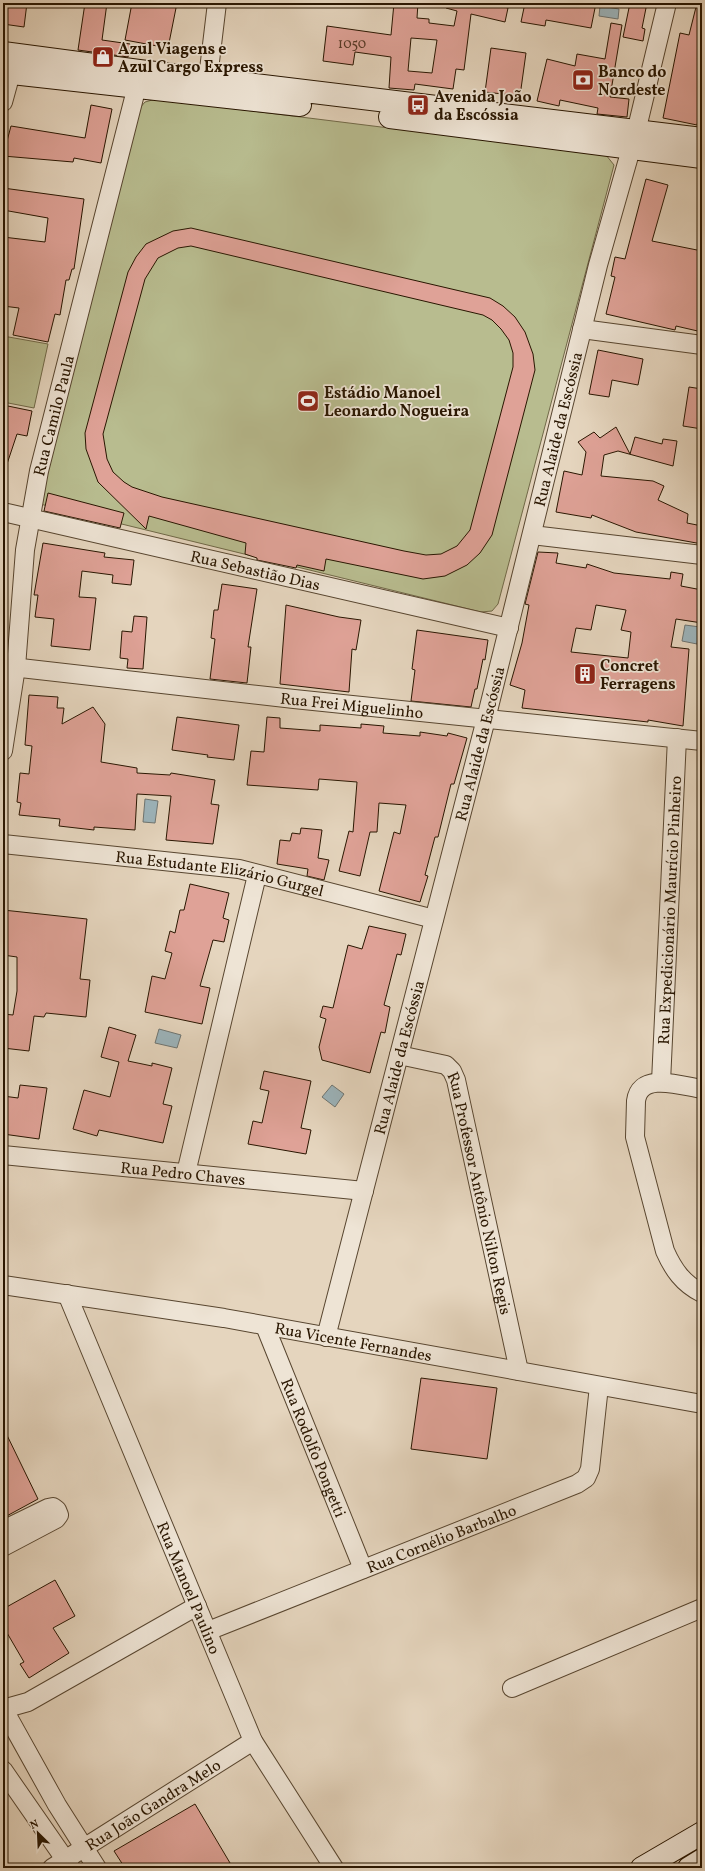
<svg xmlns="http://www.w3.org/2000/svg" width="705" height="1871" font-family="Vollkorn,serif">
<rect width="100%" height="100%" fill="#e5d5be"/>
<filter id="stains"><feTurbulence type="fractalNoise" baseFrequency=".005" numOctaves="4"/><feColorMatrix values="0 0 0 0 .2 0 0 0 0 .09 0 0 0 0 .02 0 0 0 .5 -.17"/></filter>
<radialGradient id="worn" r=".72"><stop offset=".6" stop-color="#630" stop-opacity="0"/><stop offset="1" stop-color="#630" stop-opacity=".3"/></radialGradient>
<path fill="#b8bc8f" stroke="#706948" d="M156,99L606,155L614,165L498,604L492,611L481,612L40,504L139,109L145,102Z
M3,336L48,344L34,408L3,402Z"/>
<path fill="#9cb5bd" stroke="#6e7572" d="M600,6L619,9L618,19L599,16Z
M685,625L700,627L697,644L682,641Z
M145,799L158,801L155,823L143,822Z
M159,1029L181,1035L177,1048L155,1043Z
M332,1085L344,1094L335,1107L322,1097Z"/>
<path fill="#dfa297" stroke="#291601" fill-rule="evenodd" d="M3,3H27L24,27L3,24Z
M85,3H107L102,40L130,44L128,57L78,50Z
M132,3H177L168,48L125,40Z
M394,3H418L417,18L429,19V23L454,26L457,11L446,8L447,3H486L508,8L505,22L471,14L464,70L456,69L453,89L415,84L414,90L389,88L391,57L355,52L353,65L323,61L327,26L391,35ZM411,38L437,40L432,73L408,71Z
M525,3H596L591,28L546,20L545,26L521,22Z
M630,3H647L642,28L645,29L643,41L623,37Z
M697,3H702V100L697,125L663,118L680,33L689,35Z
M611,23L622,25L610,97L629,99L627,117L597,114L598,108L560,100L559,106L537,101L547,59L575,66L577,54L605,59Z
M491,48L526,53L520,96L485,92Z
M91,105L112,109L101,163L74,158L73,162L3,156L11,126L85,138Z
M646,179L668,185L652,241L702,251V332L676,326L675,330L606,314L615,277L611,276L615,257L625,259Z
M3,188L84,199L74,269H72L69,280H66L60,315L55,314L48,342L13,335L19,308L3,306V237L45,242L48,218L3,210Z
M191,228L490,298L503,306L515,317L525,332L533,354L535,370L492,535L480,553L467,565L445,576L423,579L326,559L324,571L297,565L296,568L257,560V558L245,554L246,543L149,516L146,529L98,482L86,449L85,433L128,272L136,257L146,244L173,231ZM191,246L483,315L492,320L501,329L509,340L513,353V367L470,530L457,546L441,554L426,555L404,551L162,497L132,487L124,482L113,472L107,459L103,434L145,279L158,258L178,248Z
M598,350L643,359L638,385L612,380L609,397L589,394Z
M689,387L702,389V429L683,426Z
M3,405L32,411L27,436L17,434L5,470L3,469Z
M616,427L630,454L635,437L662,444L663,439L677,441L673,466L618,451L604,455L601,476L653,481L664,486L658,500L688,514L687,523L702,526V544L636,532L592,515L591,518L556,512L564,471L582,475L586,452L578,442L594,432L600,438Z
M48,493L124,513L120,528L44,511Z
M43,543L105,553L104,557L134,560L131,585L112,583L113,575L82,571L79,597L96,598L90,650L51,646L54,619L35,617L38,595H34Z
M538,552L558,553L556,563L586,568L587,564L614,573L670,579L671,572L683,574L681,586L702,590V623L676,619L671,647L689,649L683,726L648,720V722L522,708L525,690L510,685L522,643L529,605L525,604ZM596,605L626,610L621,630L631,632L628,658L571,652L576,628L591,630Z
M222,584L257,589L248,647H251L247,683L210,679L215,639L211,638L214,610H218Z
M286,605L339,617L361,620L356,650L352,649L349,692L280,684Z
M134,616L147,617L143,669L127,668L128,659L120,658L122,631L132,632Z
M417,630L488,640L485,660L483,659L477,689H475L471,707L411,701L415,670L412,669Z
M29,695L58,697L57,708H64L62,724L93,707L105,724L101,762L137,768V773L170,775L171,773L215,780L211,804L219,805L213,844L166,840L171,796L137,794L135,830L94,827V830L59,826L60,819L19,815L21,803L17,802L20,773L29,774L32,746L25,745Z
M177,717L239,725L234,760L207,757L208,755L172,750Z
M267,717L280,718V728L320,731V725L361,728V724L384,726L383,733L420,736V732L447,736L448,733L467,738L454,784H451L438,837H435L425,875L428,876L420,902L379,891L394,832L400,834L406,805L379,803L377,832H370L360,876L339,871L349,831L353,832L357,782L319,779L318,790L247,785L251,751L264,752Z
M301,828L322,830L318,858L329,860L324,880L307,876L308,869L277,864L280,840L290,841L292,833L300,834Z
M190,884L229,893L223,918L229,920L224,942L213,940L200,986L210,988L202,1024L145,1012L152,976L165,979L172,953L165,951L170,931L175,933L180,910H184Z
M3,910L87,919L80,979L90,980L86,1017L46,1013L44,1017L34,1016L29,1051L3,1048V1014L13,1015L17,991V957L3,955Z
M369,926L406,934L401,955L397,954L384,1005L390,1007L385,1033L381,1032L370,1073L322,1060L319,1047L326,1019L320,1017L323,1006L333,1008L348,945L362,949Z
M109,1027L136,1035L128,1061L152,1066V1063L172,1068L163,1104L172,1106L163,1143L99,1130L97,1136L73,1129L84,1090L110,1097L119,1062L101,1057Z
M264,1071L311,1081L301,1128L311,1130L306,1154L248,1144L253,1121L262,1123L269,1091L260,1089Z
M20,1085L47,1088L39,1139L3,1134V1096L18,1098Z
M421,1378L497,1388L487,1459L411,1449Z
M3,1427L38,1499L3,1518Z
M55,1580L75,1616L53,1628L69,1653L29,1678L20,1664L24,1662L3,1626V1609Z
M195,1804L233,1868H125L114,1851Z"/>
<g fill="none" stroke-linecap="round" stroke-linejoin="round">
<g stroke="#584630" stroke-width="20">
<g id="minor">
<path d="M208,78L217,3"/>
<path d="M3,102L11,73"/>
<path d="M636,132L667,3"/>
<path d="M582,329L702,345"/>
<path id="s1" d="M3,512L509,628"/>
<path d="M532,535L702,555"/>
<path id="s2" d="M3,666L294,699L702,741"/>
<path id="s3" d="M3,751L16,667L25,550L39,471L137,86"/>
<path id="s4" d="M3,844L239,869L434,919"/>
<path id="s5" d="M399,1055L446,1065L452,1071L456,1080L519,1371"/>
<path id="s6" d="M661,1082L677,738"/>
<path d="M702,1089C682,1086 640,1071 636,1101L635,1137L665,1251C673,1269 683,1284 702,1293"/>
<path id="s7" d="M3,1155L364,1191"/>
<path d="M186,1173L257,875"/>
<path id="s8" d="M3,1285L224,1318L702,1404"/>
<path id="s9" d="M67,1294L253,1741L334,1868"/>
<path id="s10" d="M265,1326L363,1569"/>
<path id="s11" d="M326,1337L486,719L598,265L631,149"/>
<path d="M3,1530L48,1508L53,1507L57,1510L59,1515L56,1519L3,1547"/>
<path id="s12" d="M208,1631L577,1484L586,1478L590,1469L599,1386"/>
<path d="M512,1688L702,1608"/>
<path d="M3,1708L57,1805L97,1868"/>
<path d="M3,1709L28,1702L197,1606"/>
<path d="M3,1770L71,1868"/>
<path id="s13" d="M52,1868L253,1741"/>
</g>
</g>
<g stroke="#291601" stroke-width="24">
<path id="secondary" d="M3,53L139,71L702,139
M3,72L300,105
M390,117L702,157
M642,1868L702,1833
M689,1868L702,1860"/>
</g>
<use href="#minor" stroke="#eee4d5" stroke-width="18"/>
<use href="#secondary" stroke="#eee4d5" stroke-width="22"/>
</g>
<defs>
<g id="shop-square" transform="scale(1.15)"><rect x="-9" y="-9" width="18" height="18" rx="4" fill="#8f2418" stroke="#eee4d5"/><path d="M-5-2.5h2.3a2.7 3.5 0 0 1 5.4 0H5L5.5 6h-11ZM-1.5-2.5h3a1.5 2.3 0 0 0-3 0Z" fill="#fff"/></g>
<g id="bank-square" transform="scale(1.15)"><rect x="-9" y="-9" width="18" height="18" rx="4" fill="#8f2418" stroke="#eee4d5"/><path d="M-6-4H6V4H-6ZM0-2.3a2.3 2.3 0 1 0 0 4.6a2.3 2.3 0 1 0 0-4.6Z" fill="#fff"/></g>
<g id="bus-square" transform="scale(1.15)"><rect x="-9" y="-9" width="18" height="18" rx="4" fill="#8f2418" stroke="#eee4d5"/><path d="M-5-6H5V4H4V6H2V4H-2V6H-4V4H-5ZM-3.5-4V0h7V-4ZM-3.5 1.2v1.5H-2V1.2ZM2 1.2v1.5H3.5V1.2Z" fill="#fff"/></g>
<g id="stadium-square" transform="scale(1.15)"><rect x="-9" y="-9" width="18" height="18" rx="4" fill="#8f2418" stroke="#eee4d5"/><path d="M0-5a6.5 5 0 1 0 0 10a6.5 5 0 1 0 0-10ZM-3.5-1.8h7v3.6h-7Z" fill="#fff"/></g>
<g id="building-square" transform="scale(1.15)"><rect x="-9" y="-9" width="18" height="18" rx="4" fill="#8f2418" stroke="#eee4d5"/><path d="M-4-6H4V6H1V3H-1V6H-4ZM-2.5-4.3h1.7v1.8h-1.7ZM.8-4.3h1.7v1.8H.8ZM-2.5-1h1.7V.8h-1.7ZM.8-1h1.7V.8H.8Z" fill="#fff"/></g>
</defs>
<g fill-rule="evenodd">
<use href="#shop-square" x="103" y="57"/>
<use href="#bank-square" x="583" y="80"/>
<use href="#bus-square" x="418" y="105"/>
<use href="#stadium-square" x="308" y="401"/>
<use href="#building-square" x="585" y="674"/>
</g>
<g text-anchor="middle" stroke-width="3.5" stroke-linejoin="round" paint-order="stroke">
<g font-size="14" fill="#563926">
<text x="352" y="48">1050</text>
</g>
<g font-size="16" font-weight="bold" fill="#291601" stroke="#eee4d5" text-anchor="start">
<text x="118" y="54">Azul Viagens e<tspan x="118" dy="18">Azul Cargo Express</tspan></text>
<text x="598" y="77">Banco do<tspan x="598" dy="18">Nordeste</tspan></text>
<text x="434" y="102">Avenida João<tspan x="434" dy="18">da Escóssia</tspan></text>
<text x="324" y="398">Estádio Manoel<tspan x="324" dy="18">Leonardo Nogueira</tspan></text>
<text x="600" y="671">Concret<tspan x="600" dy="18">Ferragens</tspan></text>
</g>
<g font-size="16" fill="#291601" stroke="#eee4d5">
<text dy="6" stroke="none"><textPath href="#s3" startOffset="340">Rua Camilo Paula</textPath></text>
<text dy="6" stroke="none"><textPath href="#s11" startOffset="937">Rua Alaide da Escóssia</textPath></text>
<text dy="6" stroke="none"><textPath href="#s1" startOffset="259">Rua Sebastião Dias</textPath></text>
<text dy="6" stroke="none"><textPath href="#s2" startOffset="351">Rua Frei Miguelinho</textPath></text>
<text dy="6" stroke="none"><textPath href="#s11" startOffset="613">Rua Alaide da Escóssia</textPath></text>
<text dy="6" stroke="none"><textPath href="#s4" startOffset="219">Rua Estudante Elizário Gurgel</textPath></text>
<text dy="6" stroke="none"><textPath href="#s6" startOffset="172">Rua Expedicionário Maurício Pinheiro</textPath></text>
<text dy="6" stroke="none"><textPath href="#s11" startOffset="289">Rua Alaide da Escóssia</textPath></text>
<text dy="6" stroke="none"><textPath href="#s7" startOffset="181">Rua Pedro Chaves</textPath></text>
<text dy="6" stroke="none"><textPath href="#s5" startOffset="182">Rua Professor Antônio Nilton Regis</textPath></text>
<text dy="6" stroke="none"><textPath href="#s8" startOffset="355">Rua Vicente Fernandes</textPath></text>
<text dy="6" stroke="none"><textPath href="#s10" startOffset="131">Rua Rodolfo Pongetti</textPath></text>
<text dy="6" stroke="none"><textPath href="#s12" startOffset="251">Rua Cornélio Barbalho</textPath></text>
<text dy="6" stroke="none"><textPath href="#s9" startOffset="318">Rua Manoel Paulino</textPath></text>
<text dy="6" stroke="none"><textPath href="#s13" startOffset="119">Rua João Gandra Melo</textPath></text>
</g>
</g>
<rect width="705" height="1871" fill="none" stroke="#e5d5be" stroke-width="16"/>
<rect x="4" y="4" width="697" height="1863" fill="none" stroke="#291601" stroke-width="2"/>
<rect x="8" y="8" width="689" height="1855" fill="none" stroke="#291601"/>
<g transform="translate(38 1833) rotate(336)" stroke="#eee4d5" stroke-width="3" paint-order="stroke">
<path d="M0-3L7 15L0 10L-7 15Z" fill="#291601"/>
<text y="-6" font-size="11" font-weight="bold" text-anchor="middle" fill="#291601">N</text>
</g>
<rect width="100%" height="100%" filter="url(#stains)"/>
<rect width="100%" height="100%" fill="url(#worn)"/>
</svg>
